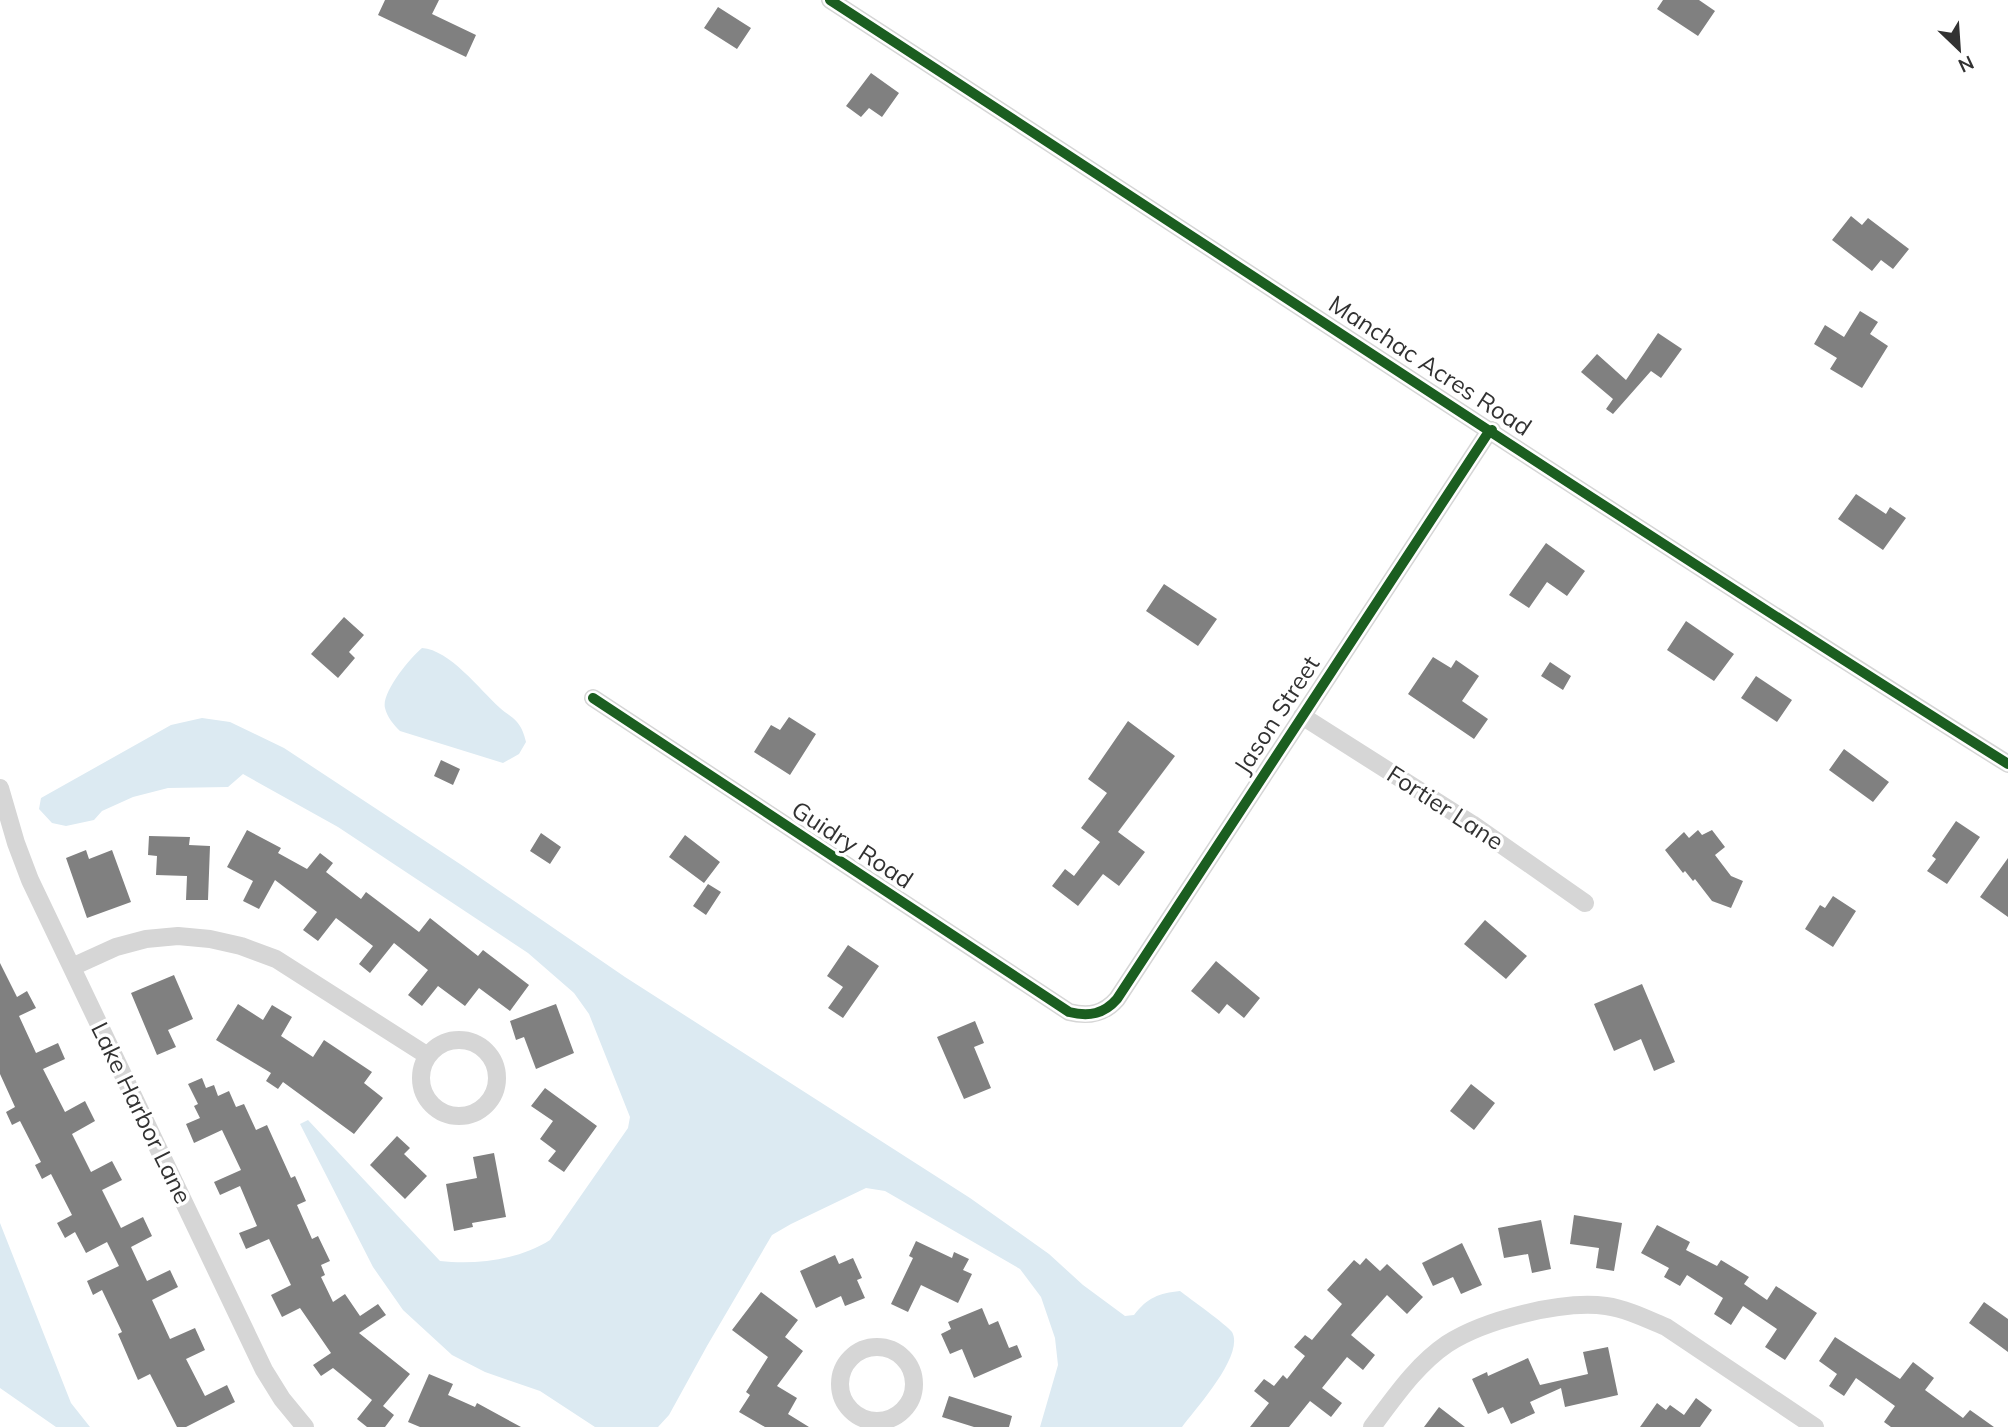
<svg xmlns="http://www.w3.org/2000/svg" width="2008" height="1427" font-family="Mulish,sans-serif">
<rect width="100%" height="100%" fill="#fff"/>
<path fill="#dceaf2" d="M422,648C450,650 479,689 500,708C505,713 512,716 517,722C522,728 524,734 526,742L519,754L503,763L400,731C394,725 387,717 385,708C381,693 410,658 422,648Z
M202,718L230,722L284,748L463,866L625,977L970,1198L1049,1254L1083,1285L1125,1316L1134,1315C1147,1298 1159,1293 1180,1291C1189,1298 1227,1325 1232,1332C1245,1355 1195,1409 1182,1427H1040L1058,1365L1055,1338L1041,1297L1020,1269L885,1191L866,1188L791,1224L772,1235L707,1346L669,1415L658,1427H595L540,1391L485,1372L452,1355L403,1310L373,1267L300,1124L308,1120L440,1261C476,1265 519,1260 550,1240L628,1128L630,1117L589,1014L574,993L528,953L338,827L243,774L228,787L168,788L133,797L102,811L94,820L66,826L52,823L39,809L41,798L171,725Z
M0,1223L71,1403L90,1427H56L0,1388Z"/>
<path fill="#808080" d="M385,0H439L432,14L476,35L466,57L378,15Z
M1663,0H1699L1715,11L1698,36L1657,9Z
M718,7L751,28L737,49L704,28Z
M871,73L899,93L882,117L869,108L861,117L846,106Z
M1851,216L1862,225L1868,218L1909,249L1893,269L1881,260L1872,271L1832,240Z
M1860,311L1878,322L1870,334L1888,346L1862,388L1830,369L1837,358L1814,344L1825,325L1844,337Z
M1658,333L1682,349L1661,378L1651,371L1613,414L1606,409L1613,399L1581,372L1597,354L1626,380Z
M1856,494L1886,514L1890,507L1906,518L1883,550L1838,519Z
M1546,543L1585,571L1567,596L1547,582L1529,608L1509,595Z
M1164,584L1217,619L1198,646L1146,611Z
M344,617L364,635L349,652L355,658L338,678L311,654Z
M1686,621L1734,654L1714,681L1667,650Z
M1433,657L1451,668L1456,660L1479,676L1462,701L1488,719L1474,739L1408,694Z
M1550,662L1571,676L1563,690L1541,676Z
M1756,676L1792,700L1777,722L1741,698Z
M789,717L816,734L790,775L754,752L771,725L780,730Z
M1128,721L1175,756L1118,832L1145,852L1119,886L1103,874L1078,906L1052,886L1065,869L1074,876L1100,842L1081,828L1107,793L1088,779Z
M1844,749L1889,782L1873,802L1829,770Z
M441,760L460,769L453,785L434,776Z
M1956,821L1980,837L1947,884L1927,871L1936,859L1932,856Z
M247,830L281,848L278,853L307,869L320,853L333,863L326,872L361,899L366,892L419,932L430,918L478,956L483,950L529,985L510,1011L479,988L465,1006L438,986L422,1006L408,995L428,970L394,943L370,973L359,964L373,946L336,918L318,941L303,930L317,912L275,880L259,909L243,901L253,881L227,867Z
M1698,830L1702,835L1712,830L1725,847L1715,855L1731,876L1743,881L1731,908L1712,901L1695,879L1693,881L1685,871L1683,873L1665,850L1684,832L1689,838Z
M541,833L561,847L550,864L530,851Z
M685,835L720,862L704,883L669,857Z
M149,836L190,837L189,845L210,846L208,900H186L187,876L156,875L157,856L148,855Z
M86,850L89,859L112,850L131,902L87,918L66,858Z
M2008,858V917L1980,897Z
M708,884L721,892L706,915L693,906Z
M1833,896L1856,911L1833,947L1805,929L1820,905L1825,908Z
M1485,920L1527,956L1506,979L1464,944Z
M848,945L879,966L843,1018L828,1008L843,987L827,976Z
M1216,961L1260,998L1244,1018L1227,1004L1219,1014L1191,991Z
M0,963L17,997L27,991L36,1008L19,1016L36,1053L58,1043L65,1059L43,1069L65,1112L85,1101L95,1121L72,1134L91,1172L112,1161L122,1180L102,1190L121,1228L143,1217L152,1236L131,1247L147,1281L170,1270L178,1287L152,1300L170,1339L195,1328L205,1350L186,1359L205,1396L227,1385L235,1402L186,1427H177L150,1374L138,1380L118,1334L122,1332L102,1290L93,1295L87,1281L119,1266L107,1242L86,1253L75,1232L65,1238L57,1223L72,1215L51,1174L42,1179L35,1165L41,1162L20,1121L12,1125L6,1112L15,1107L0,1074Z
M174,975L193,1019L168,1030L176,1047L157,1055L131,993Z
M1642,984L1675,1062L1654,1071L1641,1039L1614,1051L1594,1004Z
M238,1004L263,1020L272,1005L292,1017L281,1036L313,1057L324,1040L372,1072L364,1083L383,1098L354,1134L283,1082L278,1089L266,1081L271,1073L216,1040Z
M556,1004L574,1053L536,1069L524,1037L516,1040L510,1021Z
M975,1021L984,1043L974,1047L991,1088L964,1099L937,1037Z
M202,1078L206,1088L214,1085L218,1096L229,1091L236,1107L244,1104L256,1130L267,1125L291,1178L295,1176L306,1201L297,1205L312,1239L318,1236L330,1261L321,1265L325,1275L321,1277L333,1302L345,1294L360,1316L378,1304L386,1315L359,1333L410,1374L383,1406L394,1415L385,1427H367L357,1419L372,1400L333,1368L321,1376L313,1365L331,1353L300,1308L282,1317L271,1295L291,1285L269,1239L246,1249L239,1233L257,1226L240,1186L220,1195L214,1182L241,1170L222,1130L194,1143L186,1124L200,1118L194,1106L198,1104L188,1084Z
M1471,1084L1495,1103L1474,1130L1450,1111Z
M545,1088L597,1126L564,1172L548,1161L556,1151L540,1139L553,1121L531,1106Z
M397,1136L410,1148L404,1154L427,1176L405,1199L370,1165Z
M494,1153L506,1217L472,1223L473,1227L454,1231L446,1184L477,1178L473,1157Z
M1574,1215L1622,1223L1614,1271L1596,1268L1599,1248L1570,1244Z
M1541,1220L1551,1269L1532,1273L1528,1254L1504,1258L1498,1228Z
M1657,1225L1690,1242L1686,1250L1717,1266L1721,1260L1749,1277L1744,1284L1767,1300L1776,1286L1817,1313L1785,1360L1765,1347L1777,1329L1743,1306L1731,1325L1714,1314L1723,1298L1687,1275L1680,1286L1664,1277L1669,1268L1641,1253Z
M916,1241L952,1258L954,1252L969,1259L963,1270L972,1274L958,1303L921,1285L908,1312L891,1304L913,1258L909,1256Z
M1462,1243L1482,1285L1461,1294L1453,1277L1433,1286L1422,1263Z
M835,1255L839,1264L853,1258L862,1278L857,1280L865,1298L845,1306L841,1296L816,1308L800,1271Z
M1366,1258L1380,1271L1387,1264L1423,1297L1407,1314L1387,1295L1351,1335L1375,1355L1363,1370L1347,1357L1322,1388L1342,1403L1331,1417L1310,1401L1289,1427H1250L1269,1403L1254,1391L1264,1379L1274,1386L1283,1375L1287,1379L1305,1356L1294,1347L1305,1335L1312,1340L1342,1304L1327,1290L1354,1260L1360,1265Z
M761,1292L798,1320L785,1337L803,1351L777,1386L797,1398L788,1414L809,1427H765L739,1412L750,1395L746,1392L768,1357L732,1330Z
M1984,1302L2008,1319V1352L1969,1323Z
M982,1308L989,1325L998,1321L1009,1348L1017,1345L1022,1357L974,1378L962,1349L950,1354L941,1334L951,1329L948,1322Z
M1835,1337L1900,1379L1913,1362L1934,1378L1925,1390L1963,1418L1970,1410L1994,1427H1891L1884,1422L1895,1406L1856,1378L1844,1396L1829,1386L1837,1374L1819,1361Z
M1608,1347L1618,1395L1565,1407L1561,1388L1530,1402L1535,1413L1511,1424L1503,1407L1488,1414L1472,1379L1487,1372L1488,1376L1528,1358L1540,1385L1588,1374L1583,1352Z
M429,1374L453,1384L448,1395L475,1407L477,1403L521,1427H420L408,1422Z
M949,1396L1012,1416L1009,1427H974L942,1417Z
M1696,1398L1712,1410L1700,1427H1640L1657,1403L1666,1410L1670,1405L1684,1415Z
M1439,1407L1465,1427H1424Z"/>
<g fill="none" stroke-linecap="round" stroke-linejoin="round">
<path stroke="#d6d6d6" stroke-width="18" d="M830,0C1223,255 1612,515 2008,764
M593,698L1069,1012C1089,1017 1104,1014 1117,999L1488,433L1492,430
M1302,716L1472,824L1585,903
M0,788L16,843L30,880L264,1370L282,1399L305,1427
M72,967L116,947L146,939L178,936L210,939L241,946L276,959L428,1056
M421 1078a38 38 0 1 1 76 0a38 38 0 1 1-76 0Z
M840 1384a37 37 0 1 1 74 0a37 37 0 1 1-74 0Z
M1372,1427C1394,1398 1416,1365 1447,1344C1484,1320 1562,1300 1606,1306C1627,1309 1647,1319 1666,1327L1815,1427"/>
<g stroke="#fff" stroke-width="15">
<path id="cycleway" d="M830,0C1223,255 1612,515 2008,764
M593,698L1069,1012C1089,1017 1104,1014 1117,999L1488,433L1492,430"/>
</g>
<use href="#cycleway" stroke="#1b5e20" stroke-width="10"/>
</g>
<g text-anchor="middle" stroke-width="7" stroke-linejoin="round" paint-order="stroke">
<g font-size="24" fill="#323232" stroke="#fff">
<text transform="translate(1430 366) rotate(33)" y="8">Manchac Acres Road</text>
<text transform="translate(1277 715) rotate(-57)" y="8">Jason Street</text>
<text transform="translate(1445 808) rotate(33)" y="8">Fortier Lane</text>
<text transform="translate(852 845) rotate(33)" y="8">Guidry Road</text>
<text transform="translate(141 1113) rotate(64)" y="8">Lake Harbor Lane</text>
</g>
</g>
<g transform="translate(1959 49) rotate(155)" stroke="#ffffff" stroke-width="5" paint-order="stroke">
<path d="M0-5L12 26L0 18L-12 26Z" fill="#323232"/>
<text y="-10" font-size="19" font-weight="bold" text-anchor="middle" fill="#323232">N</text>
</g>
</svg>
